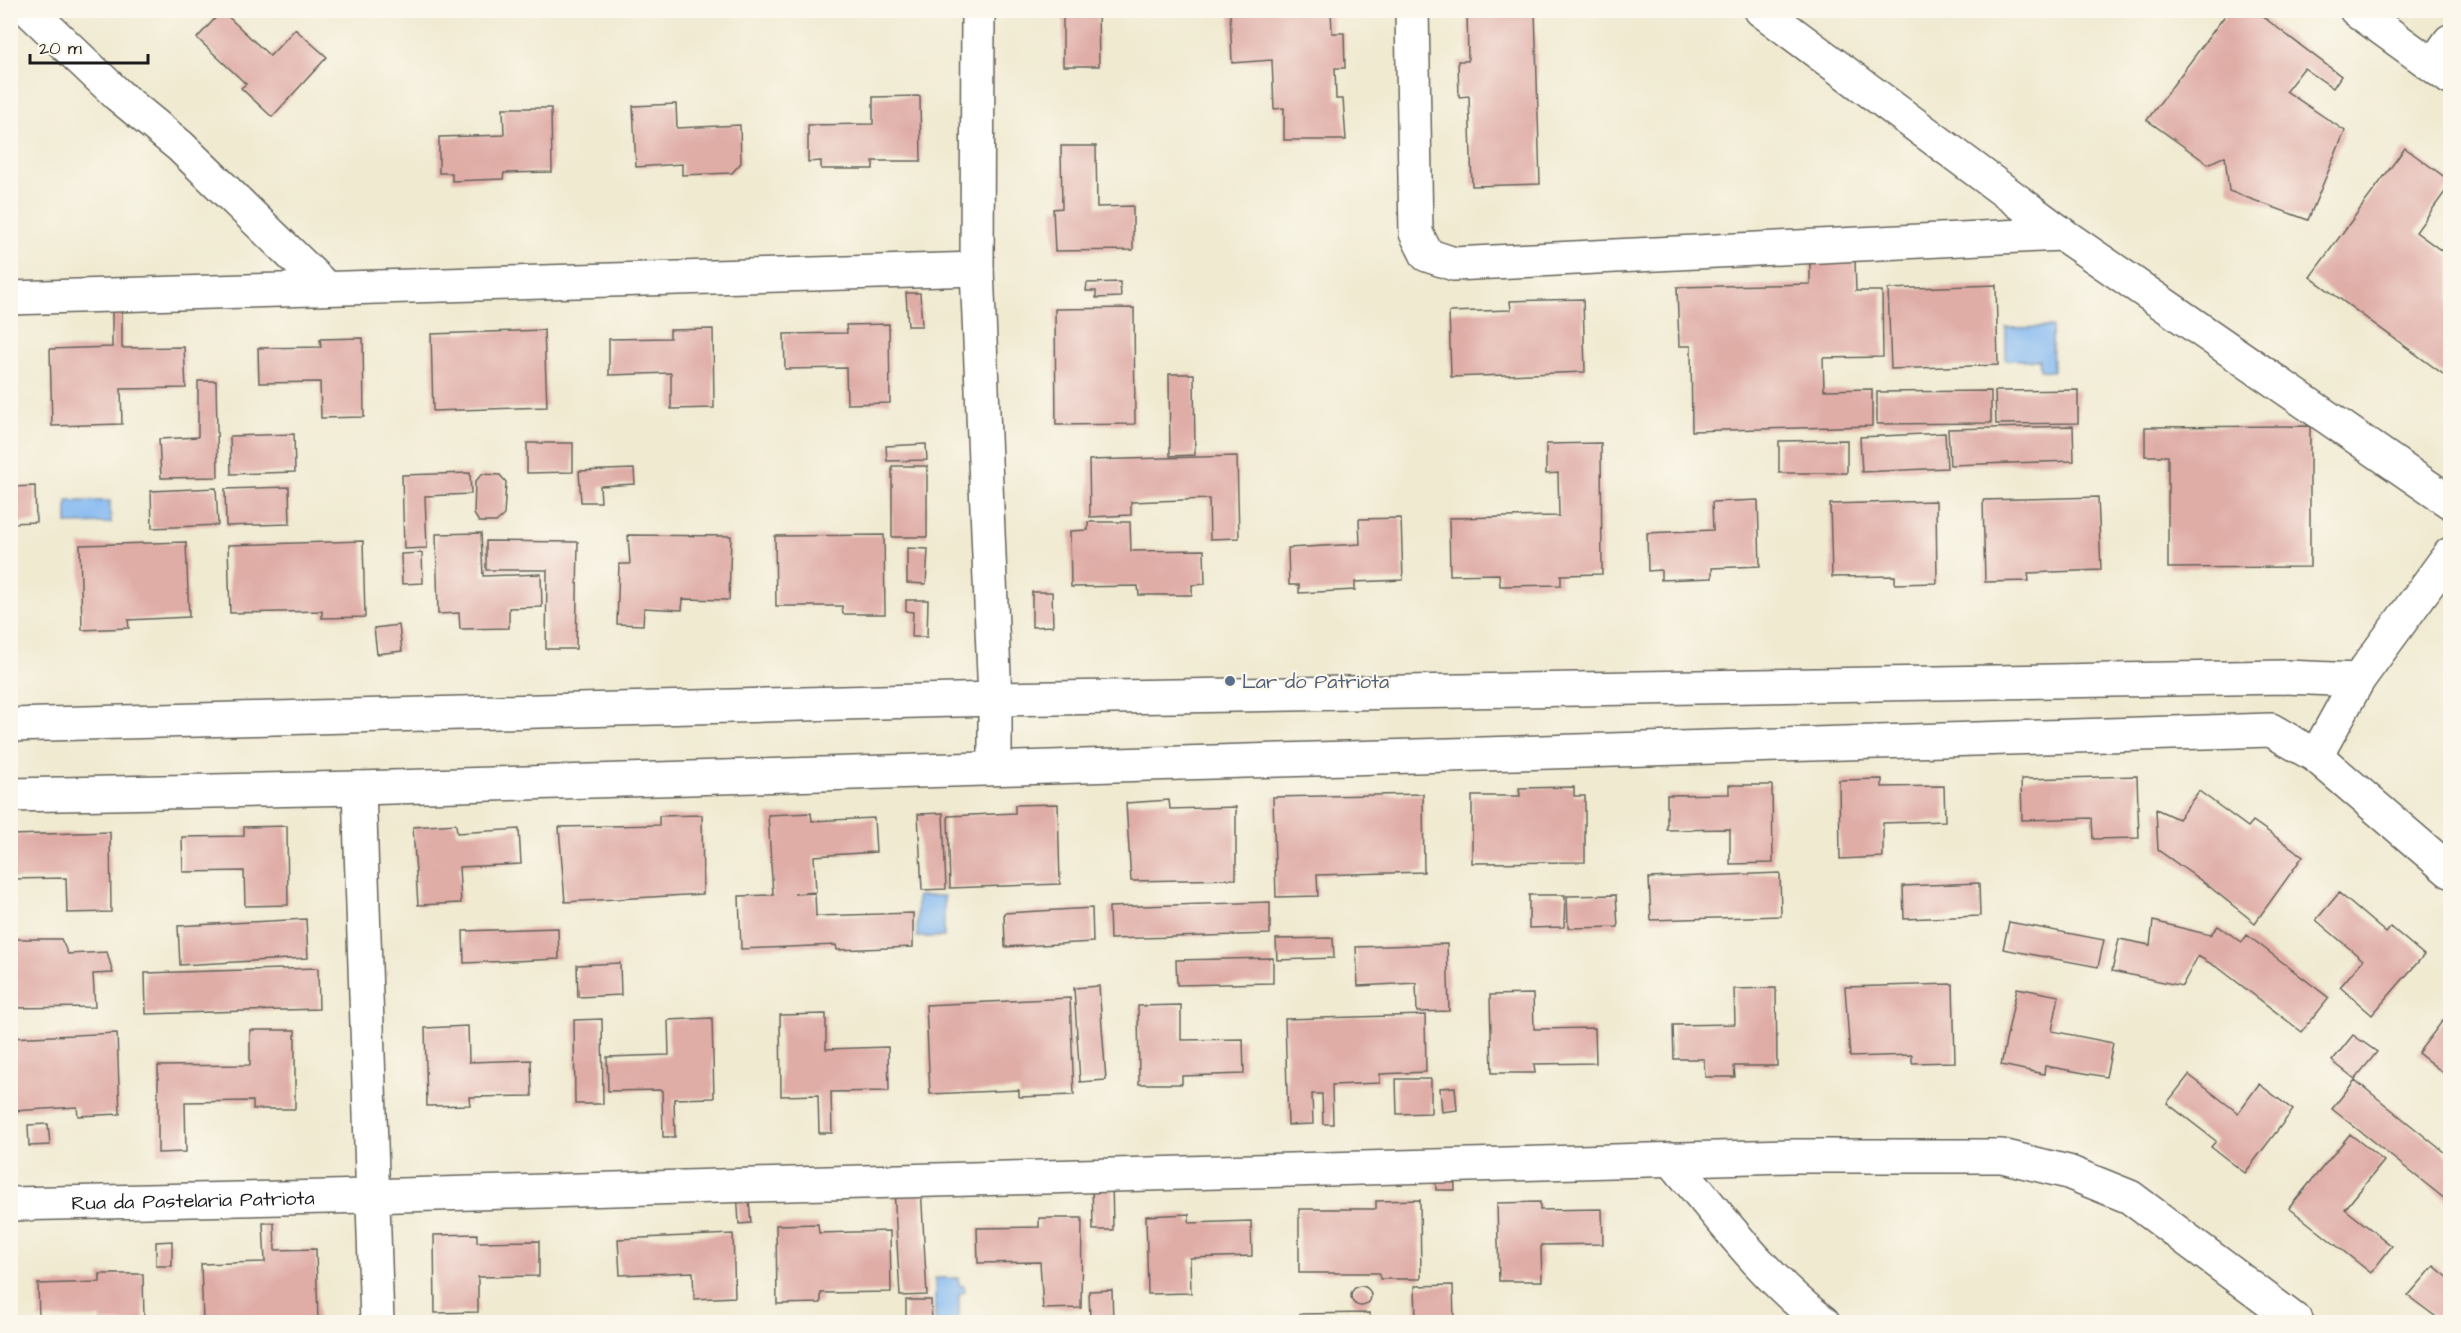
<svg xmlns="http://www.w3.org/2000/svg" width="2461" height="1333" font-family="'Architects Daughter',sans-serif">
<rect width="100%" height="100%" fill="#fbf7ec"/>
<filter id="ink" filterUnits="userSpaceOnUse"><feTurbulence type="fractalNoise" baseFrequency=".0167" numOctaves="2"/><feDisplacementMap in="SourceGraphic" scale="12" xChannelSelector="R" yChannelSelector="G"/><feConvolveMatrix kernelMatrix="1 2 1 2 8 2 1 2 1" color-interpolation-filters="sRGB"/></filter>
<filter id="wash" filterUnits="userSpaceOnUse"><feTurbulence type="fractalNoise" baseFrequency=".008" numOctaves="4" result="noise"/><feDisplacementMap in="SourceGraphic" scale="24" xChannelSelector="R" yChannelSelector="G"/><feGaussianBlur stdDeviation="1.35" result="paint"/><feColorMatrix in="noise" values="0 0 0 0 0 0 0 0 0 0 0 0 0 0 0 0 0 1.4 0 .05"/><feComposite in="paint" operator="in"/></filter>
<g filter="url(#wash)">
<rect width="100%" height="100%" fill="#f0ead1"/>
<path fill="#82b8f1" stroke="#4f6a86" stroke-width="1.5" d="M2052,327L2053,371L2040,370L2039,360H2006V328Z
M67,501H110L111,523L67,524Z
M917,896H944V937H917Z
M935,1278H958L959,1285L964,1286L965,1292L959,1294V1322H935Z"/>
<g id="blocks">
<path fill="#dfaca6" d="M1063,10H1098L1099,66H1063Z
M1230,10H1331L1332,33H1344L1345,68H1335L1336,99H1343L1346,140H1284V108L1274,109L1272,60L1232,63Z
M1467,10H1535L1540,184L1472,186L1469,96L1459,97L1458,61H1468Z
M2229,10H2254L2341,76L2333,88L2304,68L2286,91L2345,131L2308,220L2229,191L2225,156L2208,164L2147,120Z
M222,11L270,56L295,29L327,57L272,117L241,88L246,84L197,38Z
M920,96L921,161H873V169H821V161L808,162V125L873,124V97Z
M676,104L677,128L740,125L741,163L732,173L682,175V164L636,167L633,106Z
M503,108H551L552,172L504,173L503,179L452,181V173H439V137L504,135Z
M1061,146H1096L1097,207L1133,206V250L1055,251L1053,209L1062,208Z
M2405,148L2450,181V185L2416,232L2450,257V379L2310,277Z
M1855,260L1856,291H1882L1883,357L1823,358L1824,390L1872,389V426L1692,431L1691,346H1679L1677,287L1810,284V261Z
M1120,282L1121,297L1096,298V291H1086L1087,283Z
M1996,285L1998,365L1891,369L1888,289Z
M906,293H920L922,326H908Z
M1583,299L1585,372L1451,377L1449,312L1511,310L1510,301Z
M1134,308L1135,424L1056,425L1055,309Z
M112,309H122V348L184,347L186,388L121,389L122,424L52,426L50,349L112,347Z
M889,324L890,403L847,404L846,368L785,369L784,334L847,333L846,325Z
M713,329L714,408L671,409V373L609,375V339L670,338V330Z
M544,330L547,407L433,411L431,334Z
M363,338L364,417L321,418L320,382L259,383L258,348L321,347L320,339Z
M1169,374H1194L1195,455L1170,456Z
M198,381H216L218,477L161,478L159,439L198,437Z
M2078,390V423L1996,424L1995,391Z
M1991,391V423L1877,424V392Z
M2073,426L2074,461L1950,465L1948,429Z
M2310,426V567L2168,568V456H2145V427Z
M1945,433L1947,468L1862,472L1860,437Z
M294,434L295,472L231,474L230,436Z
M1847,440V473H1779V441Z
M527,443H573V472L527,473Z
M1601,443L1602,574L1561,575V585L1500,586L1499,574L1450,575L1449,518L1559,516L1558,473L1546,474V444Z
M926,444L927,460L887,461L886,446Z
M1237,456L1239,538L1210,539L1209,499L1131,502V515L1090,517L1089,460Z
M892,466H927V537H892Z
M634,469L635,484L600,486L601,502H581L579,471Z
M470,473L471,494L425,496L427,548L404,549L402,475Z
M482,474L500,475L506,482L504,515L496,522H479L474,514L475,482Z
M35,486L36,522L10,523V487Z
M289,487L290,524L226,526L225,489Z
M216,488L218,525L152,528L151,491Z
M2098,497L2101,570L2028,573L2029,581L1985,582L1983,500Z
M1758,500L1760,566L1712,568V578L1661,580V570L1648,571L1647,533L1713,530L1712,502Z
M1936,501L1937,583L1895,584V576L1832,577L1830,504Z
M1401,518L1403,580L1355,582V590L1299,593V585H1289L1288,548L1360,544L1359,519Z
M1088,522H1130L1131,551L1204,550L1205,584L1192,585V595H1139L1138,586L1071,587L1070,531L1088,530Z
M481,533L483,576L541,574L542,607L509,608V628L460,629L459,613L438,614L436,534Z
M628,535L731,536L729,600L683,599L682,610L644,608L643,625L617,624L619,564H630Z
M884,535L885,614H843L842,606H776L775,536Z
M363,541L365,617L322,618V611L230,613L228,545Z
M486,541L578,542L576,649H546L547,570H486Z
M186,542L189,617L128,620L129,628L82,630L80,545Z
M907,548L928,549L926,584L907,583Z
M422,553L423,583L402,584L401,554Z
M10,577H12L15,639H10Z
M1032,592H1052L1053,626L1032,627Z
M906,600H928L927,637H912L913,612L906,611Z
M399,625L402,651L377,654L374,628Z
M2137,776L2139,838L2093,839L2092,818L2022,820L2021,779Z
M1882,779V787L1944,786L1945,821L1883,823V857L1840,859L1839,780Z
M1729,785H1772L1773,863L1730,864V829L1667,830V795L1729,794Z
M1574,787V796H1585V862L1472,863V796H1520L1519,788Z
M2199,791L2248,827L2253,821L2303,856L2255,923L2206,884L2158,850L2156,809L2178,819Z
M1423,794L1424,872L1317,875L1318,896L1276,897L1273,797Z
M1169,800L1170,809L1236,807V879L1131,881L1126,803Z
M1058,804L1060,884L950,888L948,816L1015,813V805Z
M811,813L812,821L874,818L876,852L814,856L816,892L794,894L815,893L816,916L913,913V947L837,950L836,945L741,949L739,896L773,895L768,815Z
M943,813L946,889L922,890L918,814Z
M702,815L703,894L565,902L559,827L659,825V816Z
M456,824L457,833L519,829L521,864L459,867L461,903L418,905L413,827Z
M287,826L288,905L245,906L244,871L183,872L182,837L244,836V827Z
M110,832L111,912L67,913L66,878L10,879V835Z
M1780,873L1781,916L1651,920L1649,878Z
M1979,883L1980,916L1904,919L1903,886Z
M2339,893L2386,933L2391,927L2424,955L2372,1015L2340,987L2363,960L2316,920Z
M1529,895H1565L1564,927L1529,928Z
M1616,895L1618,927L1568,928L1567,896Z
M1270,902V934L1110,939L1109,907Z
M1092,908L1093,942L1005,947L1004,913Z
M306,919L308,958L180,965L178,926Z
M2153,921L2210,935L2218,926L2242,942L2247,935L2329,998L2302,1032L2220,969L2198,956L2182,986L2112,971L2119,939L2150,945Z
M2009,922L2104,940L2098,967L2003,949Z
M558,928L559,959L464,963L463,931Z
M1333,938L1334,958L1277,960L1276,939Z
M10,939H61L68,954L107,952L113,973L93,974L95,1007L10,1008Z
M1447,944L1449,1011L1417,1012L1416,983L1358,986L1356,947Z
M1273,958V983L1177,985L1176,960Z
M620,963L621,995L578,997L577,965Z
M318,968L319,1009L146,1014L145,973Z
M1953,984L1955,1062L1912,1063V1055L1850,1057L1845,987Z
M1099,986L1106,1080L1080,1082L1074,988Z
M1776,988L1777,1066H1734L1735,1077H1705L1704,1059H1674L1673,1025L1735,1024L1734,989Z
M2017,988L2059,996L2052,1031L2113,1043L2106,1077L2045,1066L2044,1074L2001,1065Z
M1533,994L1534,1029L1595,1028L1596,1063L1534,1064L1535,1073H1492L1490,995Z
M1070,998L1074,1095L1019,1097V1090L930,1094L926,1005Z
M1181,1005V1040L1243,1039L1244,1074L1182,1076V1084H1139L1138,1006Z
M2450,1011V1078L2418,1053Z
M826,1014V1049L888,1047L889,1091L831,1092L832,1133H819L818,1095L781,1096L780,1015Z
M1425,1015L1426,1072L1380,1074V1083L1332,1085L1333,1124H1323L1322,1094H1312L1313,1124L1288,1125L1285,1019Z
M712,1018L714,1098L674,1099L675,1137H663L662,1090L608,1091L607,1057L669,1055L668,1020Z
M602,1019L603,1104H575L574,1020Z
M468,1026L469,1062L531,1060L532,1096L469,1097L470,1105L427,1106L425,1028Z
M250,1030H295V1109H253V1101L185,1102L186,1152L158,1153V1066L250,1065Z
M117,1033L120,1114L78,1116L77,1107L13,1111L10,1038Z
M2353,1035L2377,1052L2355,1079L2332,1061Z
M2189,1075L2238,1113L2259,1084L2293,1110L2245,1173L2211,1147L2216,1141L2167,1103Z
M1396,1079H1431V1113L1397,1114Z
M2355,1080L2450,1157V1203L2332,1109Z
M1455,1087L1457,1110L1442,1112L1440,1088Z
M48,1124L50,1145L29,1146L28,1125Z
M2350,1134L2384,1161L2345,1209L2392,1246L2371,1273L2289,1208Z
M1454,1170L1455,1190H1436L1435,1171Z
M1092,1180H1112L1113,1230H1093Z
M921,1187L927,1295L900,1296L894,1189Z
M748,1189L751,1223L739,1224L737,1190Z
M1420,1200L1421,1279H1380L1379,1273H1299V1209H1376V1201Z
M1540,1202V1210L1602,1209L1603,1244L1541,1245L1542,1281H1499L1497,1203Z
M1189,1214V1223L1251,1221L1252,1256L1190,1258L1191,1293L1148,1294L1146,1216Z
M1039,1218H1082L1081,1308L1043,1309L1040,1262L978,1263L977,1228L1039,1227Z
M263,1223H274L275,1250L316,1249L318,1322H203L201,1264L265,1262Z
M818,1224L819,1233L890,1231L891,1292L821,1293V1303L777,1304L776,1225Z
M477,1234V1242L539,1241V1276L478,1277V1312L435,1313L434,1235Z
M733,1234L735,1297L694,1299L693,1272L620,1275L618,1239Z
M172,1241V1266H156V1242Z
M2434,1266L2450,1279V1322H2443L2408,1296Z
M100,1274H143L144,1322H101V1318L39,1319L38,1284L100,1282Z
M1453,1285L1454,1322H1416L1415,1286Z
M1351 1296a10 10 0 1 1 20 0a10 10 0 1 1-20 0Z
M1112,1290L1113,1322H1045V1321L1090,1319L1089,1291Z
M906,1300H931L932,1322H906Z
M1370,1313V1322H1300V1314Z
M184,1317L185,1322H158V1319Z"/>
</g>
</g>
<g filter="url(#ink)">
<use href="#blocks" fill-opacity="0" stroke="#66645b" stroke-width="1.5"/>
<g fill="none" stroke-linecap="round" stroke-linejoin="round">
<g stroke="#66645b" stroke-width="36">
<g id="minor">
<path d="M29,10L118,95L180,146L325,287"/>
<path d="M978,10L977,269L995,699V768"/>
<path d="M1412,10L1416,233L1427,255L1454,264L2062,234"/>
<path d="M1761,10L2062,234L2450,502"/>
<path d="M2356,10L2450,78"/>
<path d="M2433,65L2450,41"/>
<path d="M10,298L977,269"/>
<path d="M10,725L995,699L2285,677L2358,680"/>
<path d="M2316,756L2358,680L2450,554"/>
<path d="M359,788L377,1322"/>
<path d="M10,795L359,788L2271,730L2316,756L2450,871"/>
<path d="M1671,1159C1719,1215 1764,1278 1823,1322"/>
<path id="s1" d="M10,1204L329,1197L1790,1156H2002L2068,1172L2130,1197L2297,1322"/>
</g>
</g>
<use href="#minor" stroke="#fff" stroke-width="33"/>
</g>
</g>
<circle fill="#5c6f8a" stroke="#fbf7ec" stroke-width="2" cx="1230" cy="681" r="6"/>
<g text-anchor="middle" stroke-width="4.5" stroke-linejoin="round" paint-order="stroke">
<g font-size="20" fill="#4e5e75" stroke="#fbf7ec" text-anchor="start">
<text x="1242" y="688">Lar do Patriota</text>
</g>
<g font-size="20" fill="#1c1c1c" stroke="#fbf7ec">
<text dy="7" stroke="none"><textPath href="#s1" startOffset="183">Rua da Pastelaria Patriota</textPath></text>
</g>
</g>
<rect width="2461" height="1333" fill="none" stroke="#fbf7ec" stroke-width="36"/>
<path d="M30 54v9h118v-9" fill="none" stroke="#1c1c1c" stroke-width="3"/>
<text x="39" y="54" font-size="18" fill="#1c1c1c" stroke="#fbf7ec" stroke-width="4.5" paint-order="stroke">20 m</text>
</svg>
